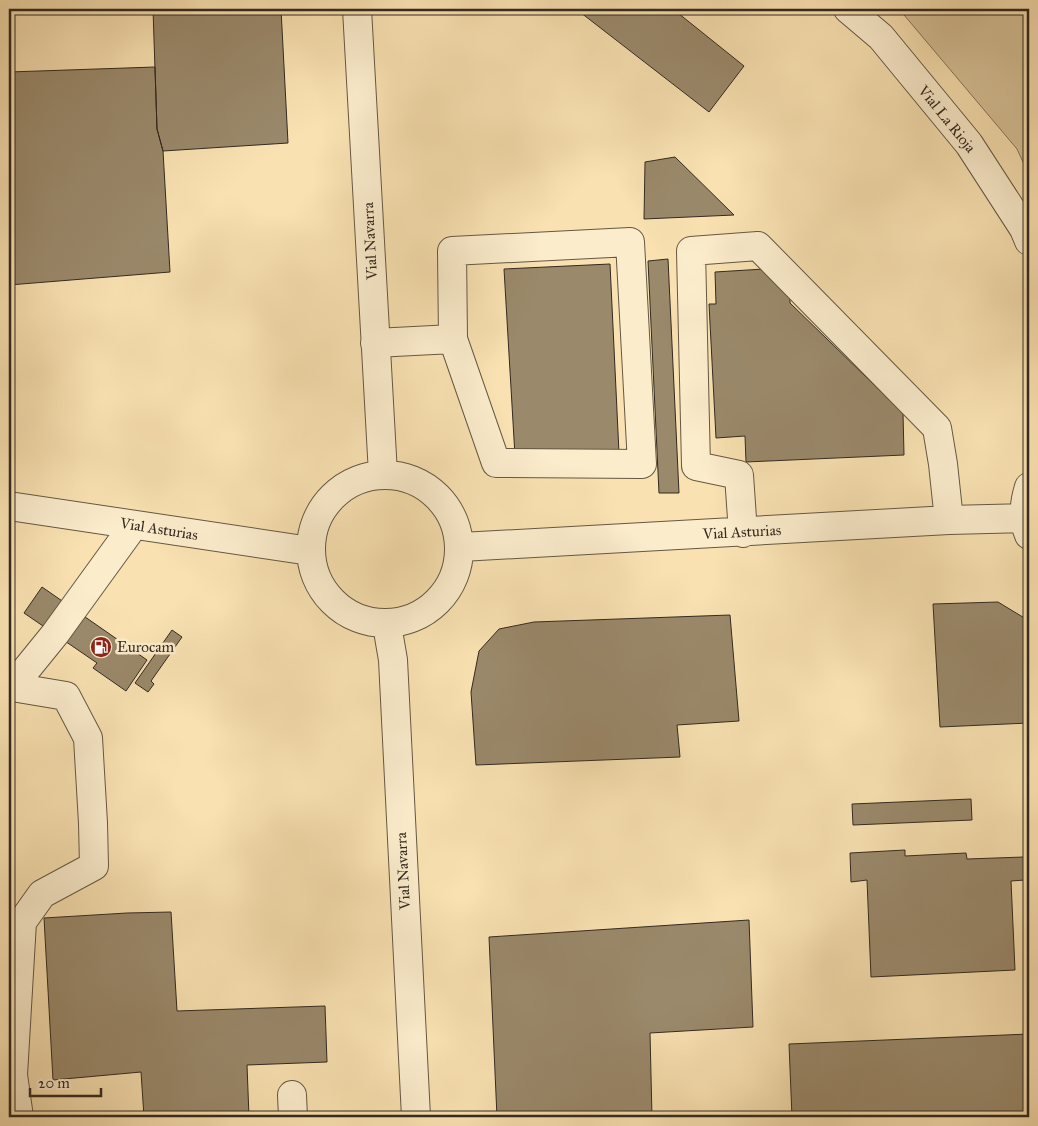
<svg xmlns="http://www.w3.org/2000/svg" width="1038" height="1126" font-family="'IM FELL Great Primer',serif">
<rect width="100%" height="100%" fill="#f9e1b1"/>
<filter id="stains"><feTurbulence type="fractalNoise" baseFrequency=".004" numOctaves="4"/><feColorMatrix values="0 0 0 0 .2 0 0 0 0 .09 0 0 0 0 .02 0 0 0 .5 -.17"/></filter>
<radialGradient id="worn" r=".72"><stop offset=".6" stop-color="#630" stop-opacity="0"/><stop offset="1" stop-color="#630" stop-opacity=".3"/></radialGradient>
<path fill="#d7c298" stroke="#85765c" d="M899,9H1029V175L1017,149Z"/>
<path fill="#9a896b" stroke="#332a20" d="M153,9H281L288,143L163,151L157,129Z
M576,9H673L744,66L709,112Z
M155,67L157,129L163,151L170,272L9,285V72Z
M675,157L734,215L644,219L645,162Z
M668,259L679,493H659L648,261Z
M610,264L619,453L515,456L504,269Z
M764,269L790,290V303L903,413L904,455L746,462L745,436L716,438L709,304H716L715,272Z
M42,587L147,660L126,691L93,668L97,663L24,613Z
M998,602L1026,619L1029,624V723L940,727L933,604Z
M730,615L739,721L677,725L680,757L476,765L471,692L479,651L499,629L534,622Z
M172,630L182,637L151,681L154,684L148,692L135,683Z
M971,799L972,820L853,825L852,804Z
M905,850V856L966,853L967,859L1024,857L1025,880L1011,881L1015,970L871,977L867,880L851,882L850,853Z
M171,912L177,1011L325,1006L327,1062L247,1065L249,1117H144L141,1072L53,1080L44,918L127,913Z
M749,920L753,1027L650,1033L652,1117H497L489,937Z
M1029,1034V1117H792L789,1044Z"/>
<g fill="none" stroke-linecap="round" stroke-linejoin="round">
<g stroke="#645844" stroke-width="30">
<path id="minor" d="M357,9L383,474
M848,9L881,37L969,144L1024,229L1029,241
M375,343L453,339L452,251L630,242L642,464L496,463L453,339
M311 549a74 74 0 1 1 148 0a74 74 0 1 1-148 0Z
M9,506L310,551
M743,533L739,475L696,466L691,251L758,246L937,428L943,464L949,520
M1029,535C1022,519 1024,503 1029,487
M461,547L949,520L1024,518
M387,625L393,660L416,1117
M12,687L66,696L88,738L93,823L94,866L42,894L22,922L13,1075L19,1117
M9,688L12,687L55,634L134,525
M292,1095L293,1117"/>
</g>
<use href="#minor" stroke="#fbeccc" stroke-width="28"/>
</g>
<defs>
<g id="fuel-disc" transform="scale(1.125)"><circle r="9.5" fill="#8f2418" stroke="#fbeccc"/><path d="M-5.5-6h7V0h2V4h1.3V-2.5L3-4.5l.8-.8L6-3V5H2.5V1h-1V6h-7ZM-4.2-4.7v3.2H.2V-4.7Z" fill="#fff"/></g>
</defs>
<g fill-rule="evenodd">
<use href="#fuel-disc" x="101" y="647"/>
</g>
<g text-anchor="middle" stroke-width="5" stroke-linejoin="round" paint-order="stroke">
<g font-size="15" fill="#332a20" stroke="#fbeccc">
<text transform="translate(947 119) rotate(51)" y="5">Vial La Rioja</text>
<text transform="translate(370 241) rotate(-93)" y="5">Vial Navarra</text>
<text transform="translate(159 529) rotate(9)" y="5">Vial Asturias</text>
<text transform="translate(742 532) rotate(-3)" y="5">Vial Asturias</text>
<text transform="translate(403 871) rotate(-93)" y="5">Vial Navarra</text>
</g>
<g font-size="15" fill="#332a20" stroke="#fbeccc" text-anchor="start">
<text x="117" y="652">Eurocam</text>
</g>
</g>
<rect width="1038" height="1126" fill="none" stroke="#f9e1b1" stroke-width="30"/>
<rect x="10" y="10" width="1018" height="1106" fill="none" stroke="#332a20" stroke-width="2.5"/>
<rect x="15" y="15" width="1008" height="1096" fill="none" stroke="#332a20"/>
<path d="M30 1088v8h71v-8" fill="none" stroke="#332a20" stroke-width="2.5"/>
<text x="38" y="1088" font-size="15" fill="#332a20" stroke="#fbeccc" stroke-width="4" paint-order="stroke">20 m</text>
<rect width="100%" height="100%" filter="url(#stains)"/>
<rect width="100%" height="100%" fill="url(#worn)"/>
</svg>
